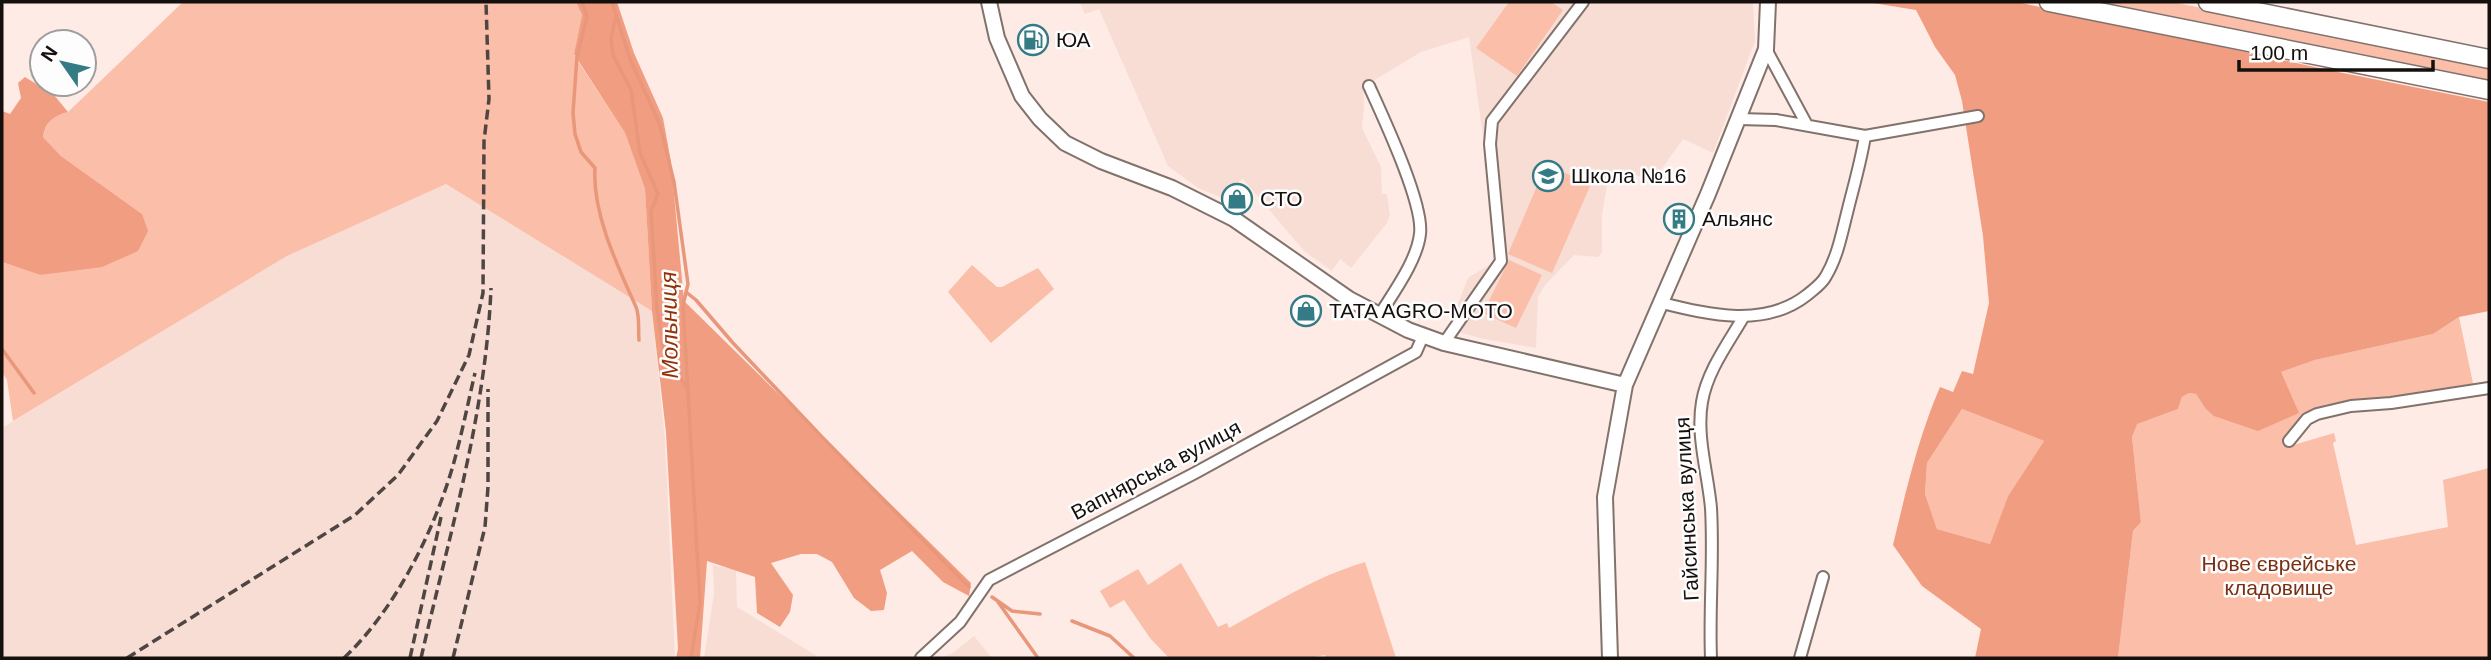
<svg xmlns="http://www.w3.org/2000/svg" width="2491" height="660" font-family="Arial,sans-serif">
<rect width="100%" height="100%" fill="#feebe5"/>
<path fill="#f8ddd4" d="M1079,2H1753L1755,41L1713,153L1683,139L1654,180L1615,170L1609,173L1602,215V252L1598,257L1574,255L1545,285L1538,297L1536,348L1484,339L1448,329L1468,278L1497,260L1493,207L1469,37L1421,52L1363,87L1364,106L1362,128L1381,167L1382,194H1387L1390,215L1387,223L1351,268L1340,259L1332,271L1304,251L1243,179L1238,182L1241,186L1225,199L1198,188L1168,166L1099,9L1085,14Z
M446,184L652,311L665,439L675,658H2V428L287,256Z
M713,565L736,570L737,607L820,658H704L714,594Z
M974,636L992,658H942L954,652Z"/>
<path fill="#fabea9" d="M183,2H576L582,15L574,55L625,133L645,189L652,311L446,184L287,256L13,421L7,380L2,372V262L40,275L68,270L142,214L61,156L43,137C46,121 53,116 68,112Z
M1509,2H1551L1563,10L1517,76L1476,48Z
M2095,2H2172L2489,66V82Z
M1546,165L1591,184L1552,273L1508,254Z
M1509,260L1542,275L1516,328L1483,313Z
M972,265L997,287H1002L1038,268L1054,289L991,343L948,292Z
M2459,317L2474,388L2316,410L2290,446L2334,433L2336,441L2333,443L2356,545L2448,527L2443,480L2489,468V658H2118L2133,531L2141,522L2132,437L2136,424L2178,409L2182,397L2189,393L2196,394L2205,408L2281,372L2315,360L2433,334Z
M1962,409L2044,441L2008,496L1990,544L1937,529L1925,494L1927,463Z
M1365,562L1396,658H1326L1325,655L1309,658H1169L1150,638L1124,600L1110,608L1100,591L1138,569L1148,585L1181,563L1218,627L1227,623L1229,628C1273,604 1317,576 1365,562Z"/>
<path fill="#f19d81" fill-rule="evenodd" d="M576,2H617L634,53L663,118L671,162L684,301L971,583L969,596L943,582L912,551L880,570L887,593L884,610L871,611L854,598L832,562L817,554H801L771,563L793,595L790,612L780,627L757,613L755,577L707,561L700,658H676L678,649L666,432L652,311L645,189L625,133L574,54L582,15Z
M1867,2H2017L2328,70L2489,102V311L2459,317L2433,334L2315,360L2281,372L2299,413L2258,431L2214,416L2205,408L2196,394L2189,393L2182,397L2178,409L2137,424L2132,437L2141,522L2133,531L2118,658H1975L1981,629L1922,586L1893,545C1906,491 1918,438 1940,387L1953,392L1962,371L1973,374L1989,303L1983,236L1962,101L1955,75L1935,47L1916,10ZM1962,409L2044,441L2008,496L1990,544L1937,529L1925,494L1927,463Z
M25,77L54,95L68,112C53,116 45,122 43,137L61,156L142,214L148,231L138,251L102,267L40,275L2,262V111L10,114L21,98L18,83Z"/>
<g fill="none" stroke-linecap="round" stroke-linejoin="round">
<path stroke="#e9977a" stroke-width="3.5" d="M582,2L587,17L577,56L573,113L575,134L581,152L595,168C592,213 618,267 636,307C640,316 638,330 639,340
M612,2L630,59L660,125L674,182L688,284L683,305L700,603L691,658
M616,16L611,38L613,55L631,90L640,153L658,194L651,211L657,308L664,354L687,388
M686,292L696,300L733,343L823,438L969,587
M2,349L34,393
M992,597L1012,611L1040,614
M998,602L1038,658
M1072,621L1110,636L1134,658"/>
<g stroke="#82726c" stroke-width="14">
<path id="minor" d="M1766,49L1807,125
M1369,86C1383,117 1424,204 1420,234C1417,261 1393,293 1379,316
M1739,119L1776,120L1865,136L1978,116
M1662,303C1710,315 1765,328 1807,295C1814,289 1822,284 1826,276C1838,256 1842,232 1848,209C1854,185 1861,161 1865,136
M1444,343L1501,261L1490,144L1492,121L1583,2
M2289,441L2307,419L2317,414L2351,406L2391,403L2489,388
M921,658L960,622L989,580L1195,473L1416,352L1423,336
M1711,658C1709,608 1714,559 1711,508C1708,474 1696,436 1702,402C1707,371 1729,342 1744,316
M1800,658L1823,577"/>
</g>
<g stroke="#82726c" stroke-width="18">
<path id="tertiary" d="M989,2L997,38L1022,96L1040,119L1065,143L1101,161L1172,188L1234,219L1349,299L1408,330L1444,343L1625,385
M1610,658L1605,497L1625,385L1708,194L1766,49L1768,2"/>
</g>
<g stroke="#82726c" stroke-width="21">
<path id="primary" d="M2049,2L2489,90
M2208,2L2489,59"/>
</g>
<use href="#minor" stroke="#fff" stroke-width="10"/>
<use href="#tertiary" stroke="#fff" stroke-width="14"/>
<use href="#primary" stroke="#fff" stroke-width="18"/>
<path stroke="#4f4643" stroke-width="3.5" stroke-dasharray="10 5" stroke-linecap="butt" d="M127,658L355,515L398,475L437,421L469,355L483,293L484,141L489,99L486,2
M344,658C395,610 435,530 454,462C462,433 468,403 475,373
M410,658L441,517
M421,658C449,536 486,414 491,288
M453,658L485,527L488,487V389"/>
</g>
<defs>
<g id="fuel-ring" transform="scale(1.575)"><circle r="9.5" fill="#fdfdfd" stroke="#347b86" stroke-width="1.5"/><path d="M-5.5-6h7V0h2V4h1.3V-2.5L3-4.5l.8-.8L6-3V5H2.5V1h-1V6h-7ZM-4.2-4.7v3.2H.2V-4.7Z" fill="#347b86"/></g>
<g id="school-ring" transform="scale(1.575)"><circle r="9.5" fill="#fdfdfd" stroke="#347b86" stroke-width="1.5"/><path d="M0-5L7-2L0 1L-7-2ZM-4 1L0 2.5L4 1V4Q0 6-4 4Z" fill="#347b86"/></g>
<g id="shop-ring" transform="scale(1.575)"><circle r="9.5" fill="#fdfdfd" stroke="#347b86" stroke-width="1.5"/><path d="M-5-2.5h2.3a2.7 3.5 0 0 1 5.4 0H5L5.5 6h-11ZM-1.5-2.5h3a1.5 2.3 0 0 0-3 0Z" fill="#347b86"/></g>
<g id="building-ring" transform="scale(1.575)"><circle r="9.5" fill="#fdfdfd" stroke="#347b86" stroke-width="1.5"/><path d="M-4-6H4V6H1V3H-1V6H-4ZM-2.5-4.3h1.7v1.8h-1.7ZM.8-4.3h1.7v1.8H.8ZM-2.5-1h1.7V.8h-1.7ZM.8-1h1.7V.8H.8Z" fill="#347b86"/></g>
</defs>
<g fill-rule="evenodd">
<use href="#fuel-ring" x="1033" y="40"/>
<use href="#school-ring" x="1548" y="176"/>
<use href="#shop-ring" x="1237" y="199"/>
<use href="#building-ring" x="1679" y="219"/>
<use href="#shop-ring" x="1306" y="311"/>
</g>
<g text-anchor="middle" stroke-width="5" stroke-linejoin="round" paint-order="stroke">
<g font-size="21" fill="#150f0d" stroke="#fdfdfd" text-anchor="start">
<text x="1056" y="47">ЮА</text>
<text x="1571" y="183">Школа №16</text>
<text x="1260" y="206">СТО</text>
<text x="1702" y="226">Альянс</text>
<text x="1329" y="318">TATA AGRO-MOTO</text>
</g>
<g font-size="21" fill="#150f0d" stroke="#fdfdfd">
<text transform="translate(1156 470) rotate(-28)" y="7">Вапнярська вулиця</text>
<text transform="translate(1687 509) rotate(-93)" y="7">Гайсинська вулиця</text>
</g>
<g font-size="21" fill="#782f13" stroke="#fdfdfd">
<text x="2279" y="571">Нове єврейське<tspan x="2279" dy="24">кладовище</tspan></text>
</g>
<g font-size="23" font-style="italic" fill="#923208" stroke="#fdfdfd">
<text transform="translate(669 325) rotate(-91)" y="8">Мольниця</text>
</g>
</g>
<rect width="2491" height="660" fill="none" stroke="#150f0d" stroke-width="7"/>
<g transform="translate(63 63) rotate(304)"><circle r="33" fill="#fdfdfd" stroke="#a09e9d" stroke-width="2"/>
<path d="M0-5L12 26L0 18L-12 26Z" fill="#347b86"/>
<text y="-10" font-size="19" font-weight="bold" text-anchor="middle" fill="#150f0d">N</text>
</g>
<path d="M2239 60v10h194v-10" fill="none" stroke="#150f0d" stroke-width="3.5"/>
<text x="2250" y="60" font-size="21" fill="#150f0d" stroke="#fdfdfd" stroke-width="5" paint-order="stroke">100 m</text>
</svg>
